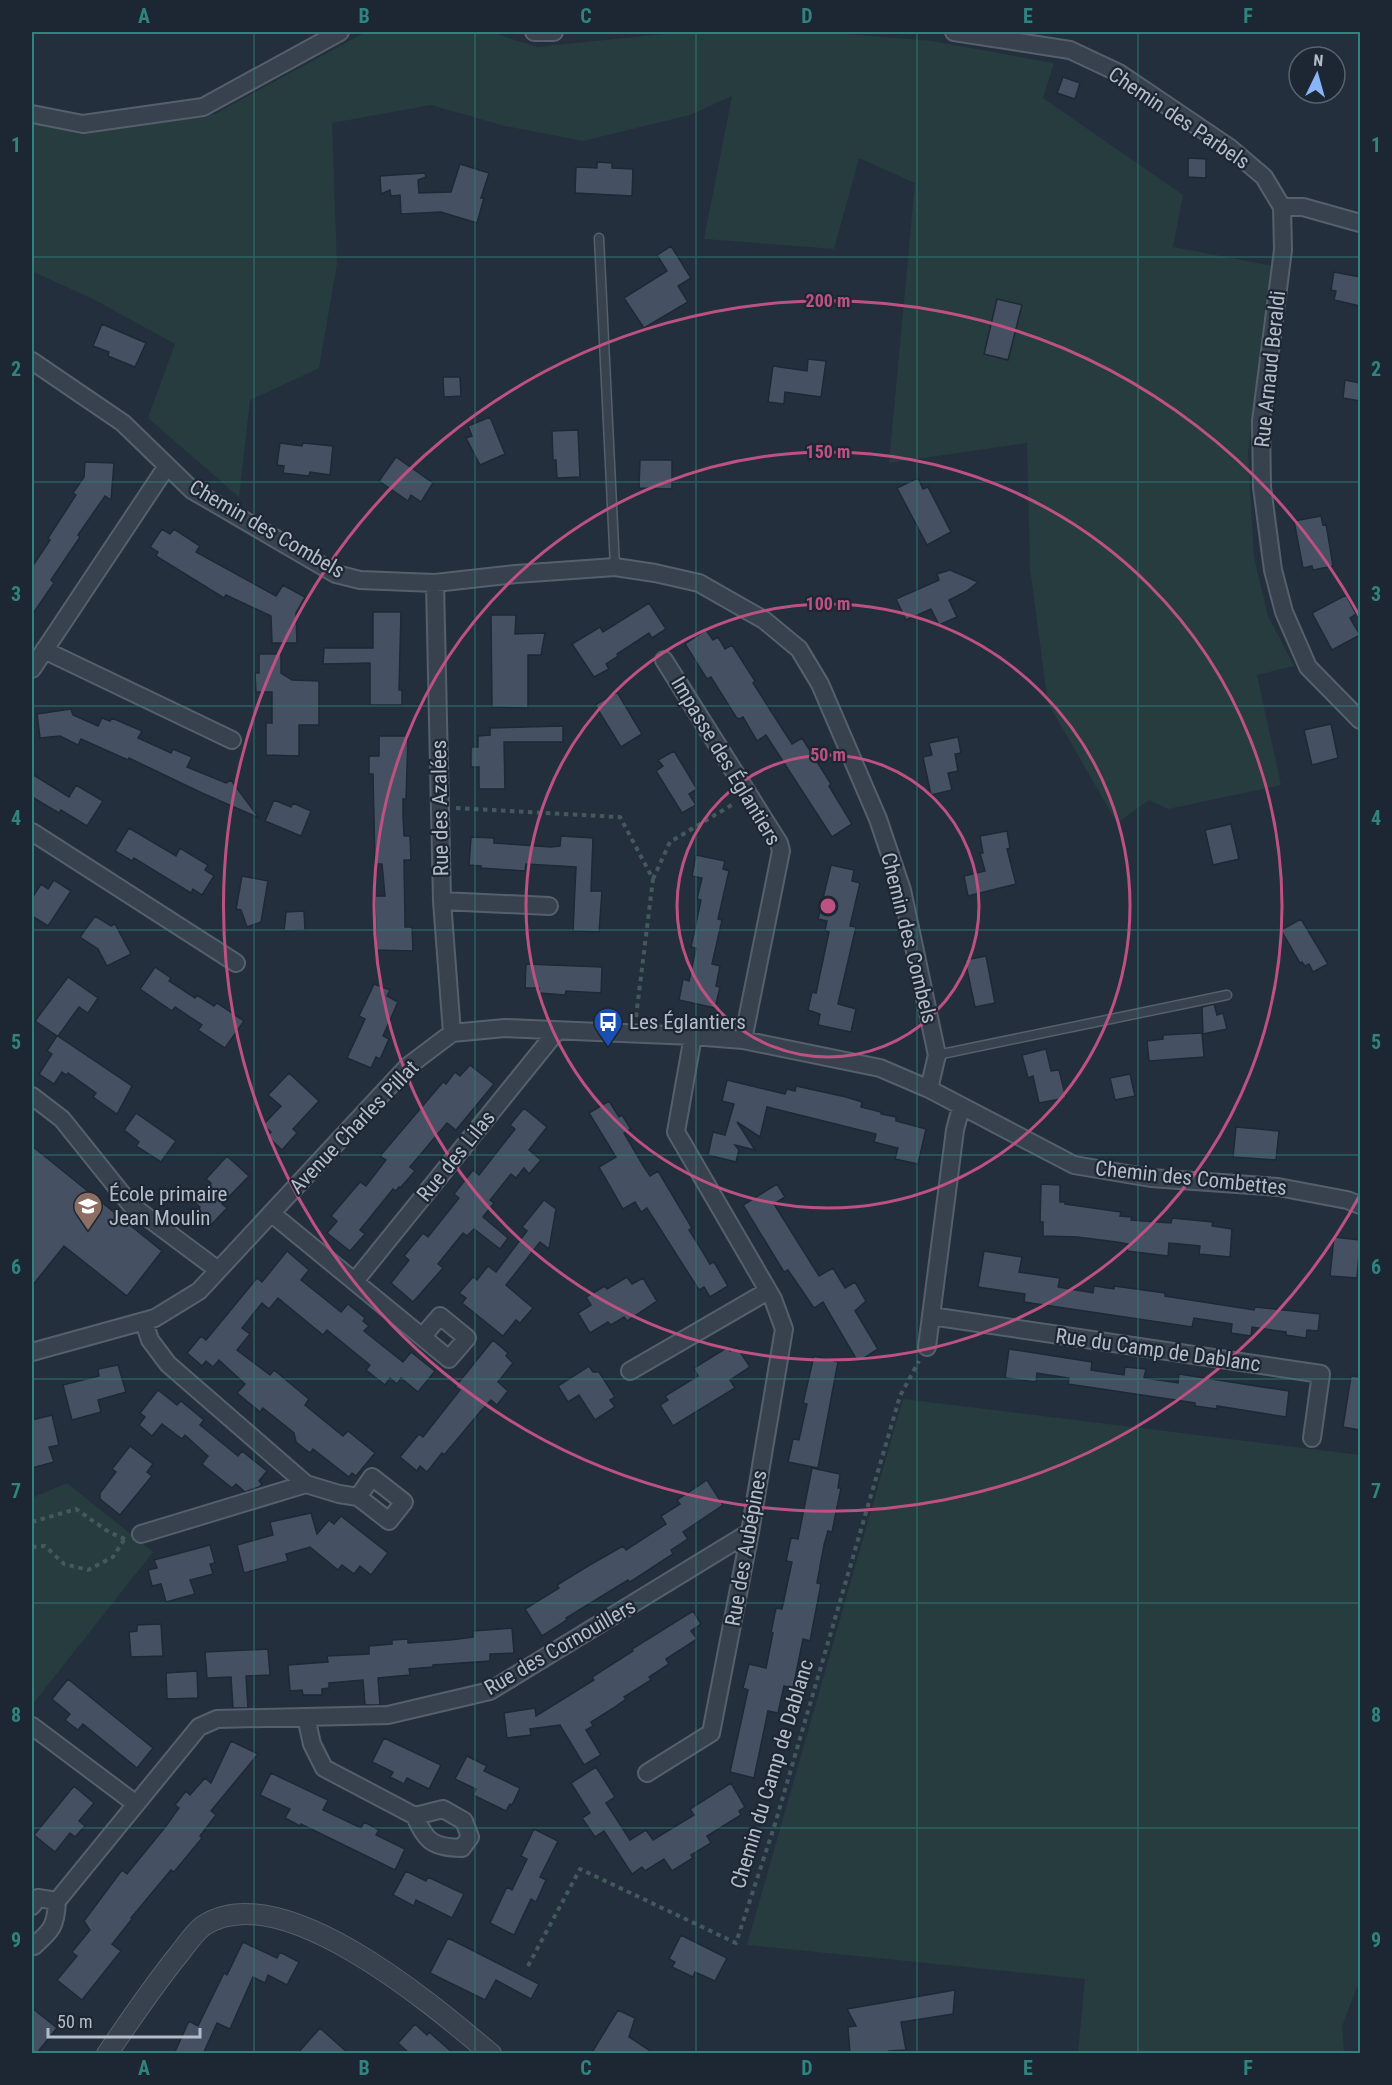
<svg xmlns="http://www.w3.org/2000/svg" width="1392" height="2085" font-family="'Roboto Condensed',sans-serif">
<rect width="100%" height="100%" fill="#242f3e"/>
<path fill="#263c3f" d="M366,32H490L537,47L683,32H822L932,41L1054,63L1043,98L1183,195L1173,247L1273,266L1248,452L1254,557L1268,616L1294,666L1257,675L1281,785L1168,809L1149,800L1117,823L1048,703L1030,569L1027,443L889,463L915,183L859,158L834,249L704,239L732,96L690,115L583,141L505,126L431,105L332,123L337,264L319,368L250,400L239,497L148,418L175,344L95,300L32,271V120L100,130L215,114Z
M903,1399L1360,1455V1979L1342,2026L1344,2053H1078L1085,1979L747,1945Z
M67,1483L153,1552L32,1705V1498Z"/>
<path fill="#455162" stroke="#1f2835" stroke-width="1.5" d="M1063,77L1080,83L1075,99L1057,93Z
M1188,158L1206,159V178L1188,177Z
M597,162L612,163V168L633,169L632,196L575,193L576,167L597,168Z
M460,164L489,173L481,198H484L477,223L441,212L401,214L400,195L391,196L390,190L381,194L380,176L425,173L426,177L418,180L419,193L451,192Z
M671,246L691,278L678,286L688,302L644,328L624,298L667,271L657,255Z
M1334,272L1360,277V306L1334,300L1336,291L1331,290Z
M997,299L1022,305L1008,360L984,354Z
M102,324L146,343L135,367L108,356L109,352L93,346Z
M808,359L826,361L821,397L785,392L784,404L768,402L773,366L807,371Z
M443,377H460L461,396L444,397Z
M1345,380L1360,383V401L1343,398Z
M490,417L505,454L480,465L466,438L472,436L468,426Z
M578,430L580,477L557,478L556,460H553L552,431Z
M280,443L302,446L303,443L333,446L330,475L310,472L309,476L283,473L284,466L277,465Z
M396,457L433,483L421,502L411,495L408,501L379,481Z
M640,460H672V489L639,488Z
M85,462L114,463L111,500L105,496L78,535L80,537L51,580L54,583L32,615V567L50,540L48,538L76,495L73,493L84,477Z
M918,478L923,489L928,487L951,532L927,545L897,488Z
M1321,516L1323,525L1326,524L1333,566L1313,570L1312,566L1303,568L1294,521Z
M162,529L170,534L174,529L200,546L196,552L276,596L283,585L305,597L296,613L297,643H272L271,616L226,595L224,598L156,556L158,552L150,547Z
M950,570L978,582L967,591L949,600L957,617L939,625L931,609L906,620L896,599L939,580L937,574Z
M1346,595L1356,614L1350,618L1360,635L1332,650L1312,613Z
M649,603L666,629L652,638L649,633L617,654L618,656L606,664L609,669L594,677L572,644L600,627L603,632Z
M373,612H401L399,690H402V705H370V663L323,664L324,648H373Z
M491,615H516L515,634L545,633L541,655H528V708L492,707Z
M706,630L713,640L718,637L725,649L732,645L755,681L753,683L792,744L802,738L831,784L829,786L852,824L832,837L766,735L757,741L743,717L739,719L736,717L711,677L707,679L685,644Z
M259,654H281V673L292,680L319,681V725H299V756L266,755V723H272V692H256L255,673H259Z
M617,692L642,734L621,747L595,705Z
M71,709L73,715L98,726L102,718L110,721L112,718L142,731L138,738L171,753L173,749L192,757L187,767L226,783L231,780L259,818L202,793L129,758L128,760L81,739L78,745L60,736L40,738L37,714Z
M1331,724L1338,758L1312,765L1304,730Z
M563,726V742H504L505,789H479V767H471V747H478V736L490,735V728Z
M379,736H408L406,799H403V814L404,836H410L411,860H404L405,920V927H412L413,951L376,950L375,896H385L382,864H375L373,774H369V756H379Z
M958,737L961,753L955,754L958,771L948,773L952,790L931,795L923,757L932,755L929,743Z
M674,751L697,789L689,794L696,805L682,813L656,771L663,766L658,760Z
M32,774L69,797L76,785L103,801L87,826L61,810L59,813L32,797Z
M274,800L291,807L293,803L311,811L301,836L265,821Z
M1231,824L1239,859L1213,865L1205,830Z
M129,828L176,856L180,848L208,865L205,870L214,876L202,895L193,889L191,893L134,858L132,861L115,851Z
M1007,831L1010,848L1007,849L1016,884L968,896L964,876L985,871L980,853H983L980,836Z
M561,836L593,838L591,891H602L599,932L573,931L576,867L526,864L525,871L481,868V866L469,865L471,837L494,838V843L551,847L560,846Z
M696,855L725,861L723,869L729,871L718,919L722,920L712,964L720,966L716,986L720,987L715,1008L679,1000L683,979L689,981L696,948L691,947L701,900L697,899L702,878L692,876Z
M831,865L854,870L852,881L860,883L850,926L856,927L838,1004L856,1009L851,1032L818,1025L820,1014L808,1010L812,992L816,993L829,932L825,930L827,921L818,919Z
M242,876L268,881L261,922L247,927L241,910L236,909Z
M54,880L71,891L48,926L32,916V898L41,884L48,889Z
M304,911L305,930L284,931L286,912Z
M95,916L111,926L115,924L131,954L107,966L98,949L80,937Z
M1301,919L1328,964L1313,972L1309,964L1305,966L1302,962L1300,963L1281,930Z
M986,956L995,1003L975,1007L965,960Z
M526,964L602,967L601,993L566,991L565,995L539,993V988H525Z
M155,967L171,978L169,981L195,998L197,995L214,1006L217,1003L244,1021L225,1048L198,1030L202,1025L175,1007L172,1011L140,989Z
M68,977L98,998L88,1013L79,1007L58,1036L132,1086L117,1114L93,1097L96,1093L68,1073L66,1075L62,1072L54,1084L39,1074L52,1054L47,1051L57,1036L35,1021Z
M374,984L390,990L387,996L398,1002L383,1036L389,1039L380,1059L376,1057L371,1068L347,1058L365,1019L359,1016Z
M1214,1004L1217,1015L1223,1013L1227,1029L1203,1034L1202,1007Z
M1202,1033L1204,1057L1149,1061L1147,1041L1163,1039V1035Z
M1046,1049L1051,1071L1059,1070L1066,1098L1039,1103L1033,1076L1028,1078L1022,1055Z
M470,1065L494,1084L456,1130L447,1123L410,1167L415,1171L400,1188L399,1187L396,1191L393,1189L360,1230L365,1234L350,1251L327,1233L337,1221L331,1216L360,1182L366,1186L386,1160L380,1156L443,1082L446,1084L455,1072L460,1076Z
M289,1073L319,1101L293,1129L297,1133L282,1150L267,1136L271,1132L263,1125L281,1106L268,1095Z
M1130,1074L1135,1096L1115,1100L1110,1078Z
M727,1080L785,1094L787,1089L795,1091L796,1086L846,1097L862,1102L861,1107L881,1112V1114L896,1117V1121L926,1129L918,1164L895,1159L898,1148L874,1142L876,1134L767,1107L760,1137L737,1122L755,1150L735,1145L739,1150L736,1162L708,1155L713,1132L725,1135L734,1104L722,1101Z
M609,1101L619,1117L622,1115L631,1129L624,1133L644,1167L650,1176L658,1171L692,1228L689,1230L701,1249L710,1264L714,1262L728,1286L710,1297L704,1287L699,1290L647,1208L641,1212L635,1202L623,1209L599,1167L616,1157L589,1113Z
M524,1108L547,1127L529,1150L541,1160L529,1174L524,1168L516,1178L511,1174L490,1200L494,1203L483,1217L508,1238L500,1249L474,1229L467,1236L463,1233L438,1264L443,1268L413,1302L391,1283L409,1260L404,1256L423,1233L428,1237L459,1198L454,1194L473,1170L479,1175L515,1129L510,1125Z
M136,1113L176,1141L161,1162L136,1146L139,1142L124,1130Z
M1236,1127L1279,1131L1276,1160L1233,1157Z
M32,1146L162,1251L127,1296L64,1246L32,1286Z
M227,1156L249,1176L222,1204L227,1208L211,1225L196,1211L200,1207L193,1201L211,1183L206,1179Z
M777,1184L785,1197L774,1204L819,1276L833,1268L845,1288L855,1282L866,1301L855,1311L878,1349L858,1362L823,1302L814,1308L788,1270L784,1272L743,1205Z
M1041,1184L1060,1185V1202H1065V1204L1121,1212L1120,1216L1132,1217L1131,1220L1171,1223L1172,1218L1213,1222L1212,1226L1232,1229L1230,1257L1199,1254L1200,1246L1169,1243L1168,1256L1127,1251L1128,1244L1117,1242L1077,1237L1043,1236V1222H1040Z
M544,1200L556,1209L549,1249L540,1242L506,1285L533,1308L520,1323L516,1320L503,1336L462,1303L466,1298L459,1293L473,1277L477,1280L488,1266L496,1272L527,1231L522,1227Z
M1334,1237L1360,1240L1357,1278L1330,1276Z
M287,1251L309,1270L301,1280L341,1312L348,1304L365,1318L363,1321L369,1326L364,1331L403,1362L411,1352L435,1371L418,1392L401,1378L397,1384L390,1378L385,1385L366,1370L370,1365L327,1330L323,1335L278,1298L269,1309L262,1303L242,1328L250,1334L237,1350L270,1375L274,1370L309,1399L305,1405L343,1436L348,1431L375,1453L356,1476L352,1473L349,1477L313,1449L310,1453L296,1442L294,1433L263,1408L260,1412L237,1393L245,1384L219,1360L213,1367L206,1361L202,1366L187,1353L201,1336L206,1340L257,1278L262,1282Z
M984,1251L1022,1257L1019,1272L1060,1278L1058,1287L1093,1293L1094,1286L1114,1289V1286L1165,1293V1296L1254,1310L1255,1307L1320,1314L1318,1331L1307,1330L1306,1338L1286,1335V1332L1252,1327L1251,1336L1231,1333L1232,1324L1194,1318L1192,1327L1024,1302L1025,1294L978,1287Z
M627,1277L632,1284L643,1278L657,1301L627,1321L624,1317L611,1325L608,1322L590,1333L578,1313L591,1305L586,1297L605,1286L607,1289Z
M493,1340L508,1353L506,1356L513,1363L498,1382L508,1391L497,1405L491,1400L480,1412L444,1455L442,1453L427,1472L420,1466L417,1471L400,1457L419,1434L423,1437L460,1390L455,1387Z
M728,1347L730,1351L737,1347L750,1367L730,1380L735,1388L673,1426L660,1405L668,1400L665,1396L698,1376L694,1368Z
M1009,1349L1092,1362L1091,1370L1124,1375L1125,1367L1146,1369L1144,1378L1178,1383L1179,1374L1289,1391L1286,1417L1217,1406V1409L1195,1406V1403L1068,1384L1069,1378L1037,1373L1036,1382L1005,1378Z
M814,1356L838,1362L818,1468L788,1462L793,1439L799,1440L807,1404L803,1403Z
M118,1365L126,1392L98,1400L101,1412L72,1420L63,1385L99,1376L98,1369Z
M589,1366L593,1372H599L615,1397L610,1400L615,1407L595,1420L579,1395L568,1402L558,1386Z
M1351,1376L1360,1377V1430L1343,1427Z
M158,1390L177,1405L181,1401L204,1420L200,1425L238,1456L242,1451L267,1471L259,1481L262,1484L259,1487L245,1492L236,1484L232,1488L202,1464L208,1456L185,1435L182,1439L162,1424L152,1436L139,1425L145,1417L140,1413Z
M52,1415L59,1445L49,1447L54,1462L32,1468V1420Z
M130,1446L153,1464L147,1472L152,1476L120,1515L100,1499V1493L116,1472L112,1469Z
M812,1468L840,1474L838,1488H841L832,1532L828,1531L824,1545L817,1583L821,1584L810,1641L803,1639L793,1688L784,1686L778,1713L768,1711L754,1778L730,1772L748,1690L743,1688L749,1664L766,1668L773,1633L771,1632L776,1608L782,1609L792,1562L786,1561L791,1538L798,1539Z
M707,1480L723,1505L683,1532L688,1539L671,1550L673,1554L630,1582L628,1580L566,1618L567,1620L542,1636L525,1609L559,1588L557,1585L588,1566L623,1546L626,1550L666,1524L661,1516L680,1504L677,1500Z
M311,1513L317,1534L329,1520L334,1524L341,1516L388,1553L371,1575L360,1566L354,1574L342,1565L338,1570L310,1547L286,1554L288,1561L244,1573L237,1545L273,1535L270,1522Z
M210,1545L215,1563L210,1564L213,1574L190,1580L195,1594L166,1602L161,1584L152,1586L148,1570L157,1568L154,1560Z
M693,1611L701,1624L691,1631L697,1639L666,1659L669,1664L649,1677L651,1680L624,1697L626,1699L612,1709L591,1722L593,1726L586,1730L601,1755L584,1765L560,1725L530,1729L531,1735L507,1738L504,1713L535,1708L536,1716L594,1680L592,1677L633,1651L632,1649Z
M161,1624L163,1656L131,1657L129,1632L137,1631V1625Z
M512,1628L514,1653L490,1654V1661L433,1665V1667L409,1669L410,1675L378,1678L380,1705H365L363,1680L329,1683V1688L322,1689V1695H303L302,1690L290,1691L288,1665L328,1662L327,1656L369,1654V1646L392,1644V1640L408,1639V1643L450,1640L473,1637V1631Z
M268,1649L270,1675L246,1676L248,1708H233L231,1677L207,1678L205,1652Z
M197,1671L198,1698L167,1699L166,1673Z
M68,1679L153,1748L137,1768L83,1724L78,1730L65,1720L70,1714L52,1699Z
M384,1738L441,1765L429,1789L407,1778L404,1784L390,1777L393,1772L372,1762Z
M231,1741L258,1754L211,1811L216,1815L200,1836L202,1838L174,1872L171,1870L131,1918L132,1919L112,1944L121,1951L82,2000L57,1980L77,1956L72,1952L90,1930L84,1921L122,1870L127,1874L166,1826L179,1808L175,1805L186,1791L190,1795L205,1778L211,1783Z
M467,1756L487,1766L484,1771L520,1788L512,1805L510,1804L506,1811L473,1795L476,1789L455,1779Z
M596,1767L615,1797L606,1803L630,1840L646,1830L653,1840L694,1815L690,1809L731,1783L745,1807L739,1811L741,1815L707,1836L711,1843L691,1855L693,1858L672,1871L664,1859L645,1871L642,1867L632,1874L604,1831L595,1837L582,1818L590,1813L571,1783Z
M271,1773L328,1800L323,1810L361,1828L364,1822L372,1826L379,1830L376,1835L405,1849L395,1870L301,1824L300,1826L285,1818L290,1809L260,1795Z
M74,1786L94,1803L79,1821L85,1826L75,1837L70,1833L55,1852L34,1835Z
M534,1829L558,1841L540,1877L546,1880L536,1902L531,1899L514,1935L490,1923L507,1887L512,1890L527,1859L521,1856Z
M406,1871L426,1881L428,1877L464,1894L452,1918L416,1900L414,1906L393,1895Z
M681,1935L727,1958L715,1981L695,1972L693,1977L672,1967L675,1962L669,1959Z
M448,1938L539,1984L531,1999L496,1980L485,2000L430,1973Z
M243,1942L277,1958L280,1952L299,1962L287,1985L268,1975L265,1983L253,1977L230,2029L217,2023L203,2054H174L189,2021L198,2026L224,1973L227,1975Z
M955,1990L953,2014L901,2022L906,2050L889,2051V2054H850L848,2027L856,2026L847,2009Z
M32,2008L57,2028L36,2054H32Z
M618,2010L635,2018L629,2037L655,2054H591Z
M415,2024L427,2035L429,2032L454,2054H410L398,2043Z
M320,2028L349,2054H297Z"/>
<g fill="none" stroke-linecap="round" stroke-linejoin="round">
<g stroke="#565f6c" stroke-width="11">
<path id="service" d="M599,238L615,567
M937,1055L1227,995"/>
</g>
<g stroke="#565f6c" stroke-width="20">
<path id="minor" d="M534,32H554
M954,32L1070,50L1119,73L1230,148L1264,177L1282,207
M32,114L83,124L203,107L340,32
M1282,207L1283,250L1261,421L1262,487L1273,570L1284,612L1308,667L1360,720
M1282,207H1303L1360,223
M32,361L123,423L192,490L336,574L360,580L435,583L516,574L615,567L655,573L699,583L764,620L799,649L820,684L878,819L902,890L937,1055L929,1089
M435,583L442,901L452,1033
M44,650L232,740
M664,660L779,843L781,851L743,1040
M32,669L167,466
M32,832L236,963
M442,901L549,906
M32,1096L62,1119L131,1205L218,1270
M271,1213L449,1359L467,1338L440,1316L422,1337
M355,1281L557,1031
M931,1316L1321,1374L1312,1438
M927,1347L955,1130L961,1107
M32,1352L155,1318L199,1291L407,1067L452,1033L505,1028L693,1036L743,1040L880,1068L929,1089L1074,1165L1151,1178L1278,1187L1347,1200L1360,1205
M630,1371L768,1291
M306,1484L339,1494L358,1497L389,1521L404,1502L372,1477L358,1497
M141,1534L306,1484L168,1364L150,1340L144,1322
M306,1717L312,1744L324,1768L415,1816C426,1843 434,1847 462,1848L470,1837L464,1821L443,1809L415,1816
M32,1726L136,1804
M647,1773L711,1733L750,1532L784,1329L773,1299L676,1132L693,1036
M32,1906L38,1898L57,1901
M32,1946H34C52,1930 56,1926 57,1901L199,1727L217,1719L388,1715L490,1691L750,1532"/>
</g>
<g stroke="#565f6c" stroke-width="22">
<path id="tertiary" d="M107,2054C130,2020 153,1986 179,1954C186,1945 194,1933 203,1926C280,1874 433,2005 491,2054"/>
</g>
<path stroke="#44595c" stroke-width="4" stroke-dasharray="4.5 4.5" stroke-linecap="butt" d="M456,808L620,817L653,879L636,1017
M653,879L670,842L735,803
M32,1522L76,1509L109,1532L125,1539
M32,1547L45,1546L64,1564L88,1570L113,1557L124,1540
M528,1966L580,1869L736,1943L775,1824L900,1396L919,1361"/>
<use href="#service" stroke="#38414e" stroke-width="8"/>
<use href="#minor" stroke="#38414e" stroke-width="16"/>
<use href="#tertiary" stroke="#38414e" stroke-width="20"/>
</g>
<path fill="none" stroke="#308480" stroke-width="1.5" stroke-opacity="0.55" d="M254,32V2054M475,32V2054M696,32V2054M917,32V2054M1138,32V2054M32,257H1360M32,482H1360M32,706H1360M32,930H1360M32,1155H1360M32,1379H1360M32,1603H1360M32,1828H1360"/>
<g fill="none" stroke="#bd5182" stroke-width="3">
<circle cx="828" cy="906" r="151"/>
<circle cx="828" cy="906" r="302"/>
<circle cx="828" cy="906" r="454"/>
<path d="M1360 1195A605 605 0 1 1 1360 617"/>
</g>
<defs>
<g id="bus-pin" transform="scale(1.5)"><path d="M0 17L-7.5 6A9.5 9.5 0 1 1 7.5 6Z" fill="#1a4fb4" stroke="#1d2633"/><path d="M-5-6H5V4H4V6H2V4H-2V6H-4V4H-5ZM-3.5-4V0h7V-4ZM-3.5 1.2v1.5H-2V1.2ZM2 1.2v1.5H3.5V1.2Z" fill="#fff"/></g>
<g id="school-pin" transform="scale(1.5)"><path d="M0 17L-7.5 6A9.5 9.5 0 1 1 7.5 6Z" fill="#8d6e63" stroke="#1d2633"/><path d="M0-5L7-2L0 1L-7-2ZM-4 1L0 2.5L4 1V4Q0 6-4 4Z" fill="#fff"/></g>
</defs>
<g fill-rule="evenodd">
<use href="#bus-pin" x="608" y="1022"/>
<use href="#school-pin" x="88" y="1206"/>
</g>
<g text-anchor="middle" stroke-width="4.5" stroke-linejoin="round" paint-order="stroke">
<g font-size="21" fill="#b4bcc9" stroke="#1d2633">
<text transform="translate(1179 118) rotate(34)" y="7">Chemin des Parbels</text>
<text transform="translate(1270 369) rotate(-84)" y="7">Rue Arnaud Beraldi</text>
<text transform="translate(267 529) rotate(30)" y="7">Chemin des Combels</text>
<text transform="translate(726 761) rotate(59)" y="7">Impasse des Églantiers</text>
<text transform="translate(440 808) rotate(-91)" y="7">Rue des Azalées</text>
<text transform="translate(909 938) rotate(76)" y="7">Chemin des Combels</text>
<text transform="translate(354 1127) rotate(-46)" y="7">Avenue Charles Pillat</text>
<text transform="translate(456 1156) rotate(-51)" y="7">Rue des Lilas</text>
<text transform="translate(1191 1178) rotate(6)" y="7">Chemin des Combettes</text>
<text transform="translate(1158 1350) rotate(8)" y="7">Rue du Camp de Dablanc</text>
<text transform="translate(746 1548) rotate(-80)" y="7">Rue des Aubépines</text>
<text transform="translate(560 1647) rotate(-30)" y="7">Rue des Cornouillers</text>
<text transform="translate(772 1774) rotate(-73)" y="7">Chemin du Camp de Dablanc</text>
</g>
<g font-size="21" fill="#b4bcc9" stroke="#1d2633" text-anchor="start">
<text x="629" y="1029">Les Églantiers</text>
<text x="109" y="1201">École primaire<tspan x="109" dy="24">Jean Moulin</tspan></text>
</g>
</g>
<circle cx="828" cy="906" r="9" fill="#bd5182" stroke="#1d2633" stroke-width="3"/>
<g font-size="18" text-anchor="middle" font-weight="bold" fill="#bd5182" stroke="#1d2633" stroke-width="4.5" stroke-linejoin="round" paint-order="stroke">
<text x="828" y="307">200 m</text>
<text x="828" y="458">150 m</text>
<text x="828" y="610">100 m</text>
<text x="828" y="761">50 m</text>
</g>
<rect width="1392" height="2085" fill="none" stroke="#1d2633" stroke-width="66"/>
<g transform="translate(1317 75) rotate(5)"><circle r="28" fill="#1d2633" stroke="#59626f" stroke-width="1.5"/>
<path d="M0-4.5L10 22L0 15L-10 22Z" fill="#8ab4f8"/>
<text y="-9" font-size="16" font-weight="bold" text-anchor="middle" fill="#b4bcc9">N</text>
</g>
<path d="M48 2028v9h152v-9" fill="none" stroke="#b4bcc9" stroke-width="3"/>
<text x="57" y="2028" font-size="18" fill="#b4bcc9" stroke="#1d2633" stroke-width="4.5" paint-order="stroke">50 m</text>
<rect x="33" y="33" width="1326" height="2019" fill="none" stroke="#308480" stroke-width="2"/>
<g font-size="20" text-anchor="middle" font-weight="bold" fill="#308480">
<text x="144" y="23">A</text>
<text x="364" y="23">B</text>
<text x="586" y="23">C</text>
<text x="807" y="23">D</text>
<text x="1028" y="23">E</text>
<text x="1248" y="23">F</text>
<text x="16" y="152">1</text>
<text x="1376" y="152">1</text>
<text x="16" y="376">2</text>
<text x="1376" y="376">2</text>
<text x="16" y="601">3</text>
<text x="1376" y="601">3</text>
<text x="16" y="825">4</text>
<text x="1376" y="825">4</text>
<text x="16" y="1049">5</text>
<text x="1376" y="1049">5</text>
<text x="16" y="1274">6</text>
<text x="1376" y="1274">6</text>
<text x="16" y="1498">7</text>
<text x="1376" y="1498">7</text>
<text x="16" y="1722">8</text>
<text x="1376" y="1722">8</text>
<text x="16" y="1947">9</text>
<text x="1376" y="1947">9</text>
<text x="144" y="2075">A</text>
<text x="364" y="2075">B</text>
<text x="586" y="2075">C</text>
<text x="807" y="2075">D</text>
<text x="1028" y="2075">E</text>
<text x="1248" y="2075">F</text>
</g>
</svg>
